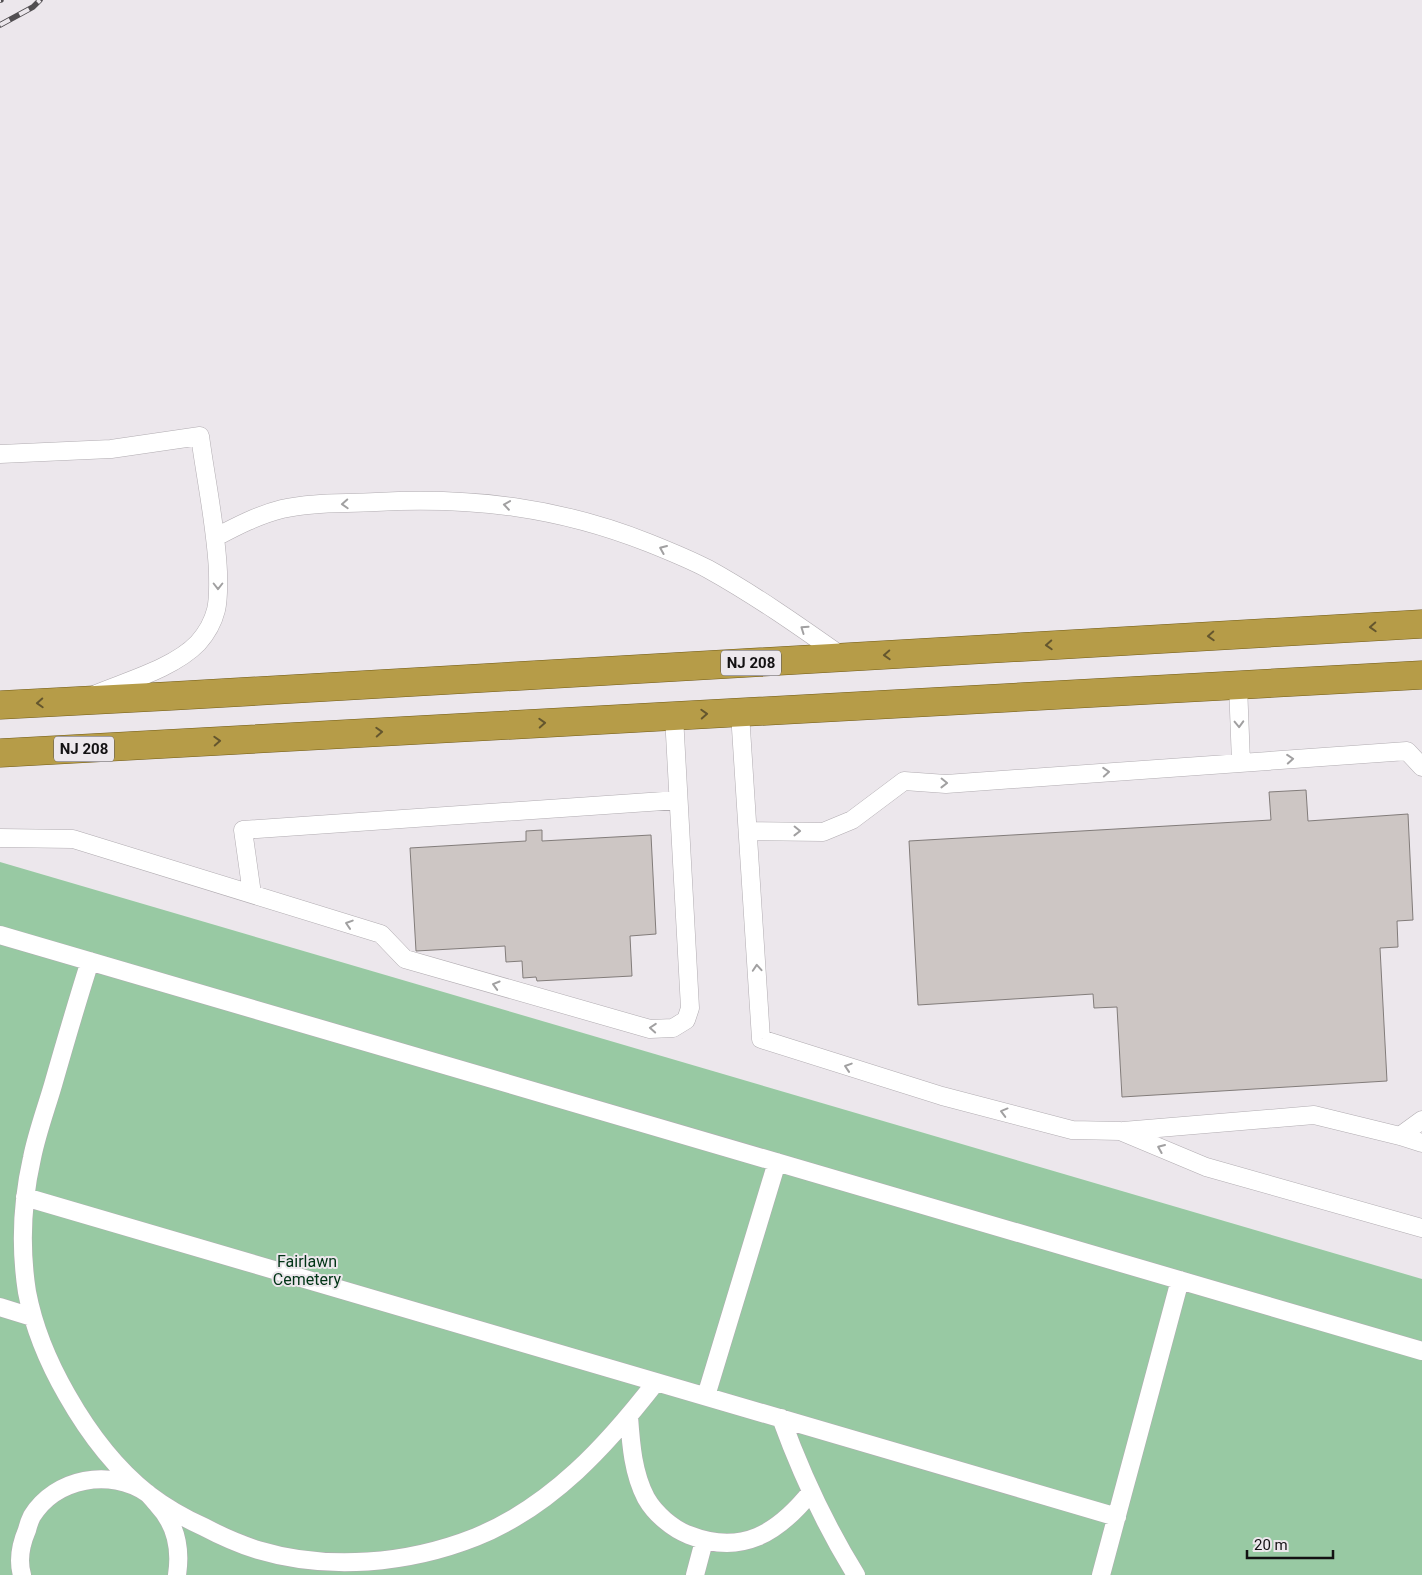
<svg xmlns="http://www.w3.org/2000/svg" width="1422" height="1575" font-family="Roboto,sans-serif">
<rect width="100%" height="100%" fill="#ece7ec"/>
<path fill="#98c9a3" d="M0,862L1422,1279V1575H0Z"/>
<path fill="#cdc6c4" stroke="#827c7a" d="M1306,790L1308,821L1408,814L1413,920L1397,921L1398,947L1380,948L1387,1081L1122,1097L1117,1007L1094,1008L1093,994L918,1005L909,841L1271,820L1269,792Z
M542,830V841L651,835L656,934L630,936L632,976L537,981L536,977L523,978L522,961L506,962L505,946L416,951L410,848L526,841V831Z"/>
<g fill="none" stroke-linecap="round" stroke-linejoin="round">
<g stroke="#b1acb1" stroke-width="19">
<path id="service" d="M0,454L111,449L200,436C206,481 216,526 218,572C218,584 219,598 216,610C213,622 206,634 198,643C174,668 127,681 96,694
M216,537C237,526 258,515 282,509C312,502 345,504 376,502C473,497 558,507 649,543C669,551 689,559 708,569C755,595 799,626 843,657
M1238,685L1241,762
M740,713L761,1039L942,1096L1072,1130L1120,1131L1206,1167L1422,1228
M748,831L823,832L852,820L904,781L946,784L1407,751L1422,767
M0,838L73,839L381,934L405,959L650,1029L673,1028L686,1020L690,1008L674,716
M252,894L243,830L678,800
M0,935L1422,1351
M90,961C77,1002 65,1043 53,1085C46,1109 37,1133 32,1158C22,1202 20,1247 27,1292C34,1329 48,1362 67,1395C88,1432 115,1468 148,1494C165,1507 184,1518 204,1527C221,1536 239,1544 258,1550C328,1571 408,1564 476,1537C552,1506 607,1445 656,1382
M1123,1131L1314,1115L1400,1136L1422,1143
M1400,1136L1422,1120
M25,1197L1117,1517
M0,1307L32,1317
M706,1396L777,1162
M629,1417C631,1445 633,1473 646,1498C655,1514 673,1529 689,1535C742,1556 778,1533 811,1492
M781,1418C801,1473 825,1525 856,1575
M22,1575C18,1561 21,1544 27,1530C28,1526 30,1520 32,1516C56,1478 110,1468 147,1493C151,1496 154,1501 157,1504C176,1524 181,1549 177,1575
M695,1575L704,1541
M1101,1575L1180,1280"/>
</g>
<g stroke="#715b18" stroke-width="29">
<path id="trunk" d="M0,705L171,696L1422,624
M0,753L1422,675"/>
</g>
<use href="#service" stroke="#fff" stroke-width="18"/>
<use href="#trunk" stroke="#b69c48" stroke-width="28"/>
<g stroke="#514e51" stroke-width="5.5">
<path id="rail" d="M0,0H1
M0,25L33,7L40,0"/>
</g>
<use href="#rail" stroke="#ece7ec" stroke-width="4" stroke-dasharray="11" stroke-linecap="butt"/>
</g>
<defs><path id="oneway-chevron" d="M-2-3.5L2.5 0L-2 3.5" fill="none" stroke-width="1.6" stroke-linecap="round" stroke-linejoin="round" transform="scale(1.25)"/></defs>
<g stroke="#a1a0a1">
<use href="#oneway-chevron" transform="translate(345 504) rotate(177)"/>
<use href="#oneway-chevron" transform="translate(507 505) rotate(-172)"/>
<use href="#oneway-chevron" transform="translate(663 549) rotate(-157)"/>
<use href="#oneway-chevron" transform="translate(218 586) rotate(90)"/>
<use href="#oneway-chevron" transform="translate(804 629) rotate(-145)"/>
<use href="#oneway-chevron" transform="translate(1239 724) rotate(88)"/>
<use href="#oneway-chevron" transform="translate(1290 759) rotate(-4)"/>
<use href="#oneway-chevron" transform="translate(1106 772) rotate(-4)"/>
<use href="#oneway-chevron" transform="translate(944 783) rotate(1)"/>
<use href="#oneway-chevron" transform="translate(797 831) rotate(1)"/>
<use href="#oneway-chevron" transform="translate(349 924) rotate(-162)"/>
<use href="#oneway-chevron" transform="translate(757 968) rotate(-94)"/>
<use href="#oneway-chevron" transform="translate(496 985) rotate(-164)"/>
<use href="#oneway-chevron" transform="translate(653 1028) rotate(-176)"/>
<use href="#oneway-chevron" transform="translate(848 1067) rotate(-162)"/>
<use href="#oneway-chevron" transform="translate(1004 1112) rotate(-165)"/>
<use href="#oneway-chevron" transform="translate(1161 1148) rotate(-157)"/>
</g>
<g stroke="#64562e">
<use href="#oneway-chevron" transform="translate(1373 627) rotate(177)"/>
<use href="#oneway-chevron" transform="translate(1211 636) rotate(177)"/>
<use href="#oneway-chevron" transform="translate(1049 645) rotate(177)"/>
<use href="#oneway-chevron" transform="translate(887 655) rotate(177)"/>
<use href="#oneway-chevron" transform="translate(40 703) rotate(177)"/>
<use href="#oneway-chevron" transform="translate(704 714) rotate(-3)"/>
<use href="#oneway-chevron" transform="translate(542 723) rotate(-3)"/>
<use href="#oneway-chevron" transform="translate(379 732) rotate(-3)"/>
<use href="#oneway-chevron" transform="translate(217 741) rotate(-3)"/>
</g>
<g text-anchor="middle" stroke-width="4" stroke-linejoin="round" paint-order="stroke">
<g fill="#ece7ec" stroke="#545154" stroke-width="1">
<rect x="721" y="650.5" width="60" height="25" rx="4"/>
<rect x="54" y="736.5" width="60" height="25" rx="4"/>
</g>
<g font-size="15" font-weight="bold" fill="#131113">
<text x="751" y="668">NJ 208</text>
<text x="84" y="754">NJ 208</text>
</g>
<g font-size="16" fill="#013416" stroke="#ece7ec">
<text x="307" y="1267">Fairlawn<tspan x="307" dy="18">Cemetery</tspan></text>
</g>
</g>
<path d="M1247 1550v8h86v-8" fill="none" stroke="#131113" stroke-width="2.5"/>
<text x="1254" y="1550" font-size="15" fill="#131113" stroke="#ece7ec" stroke-width="4" paint-order="stroke">20 m</text>
</svg>
